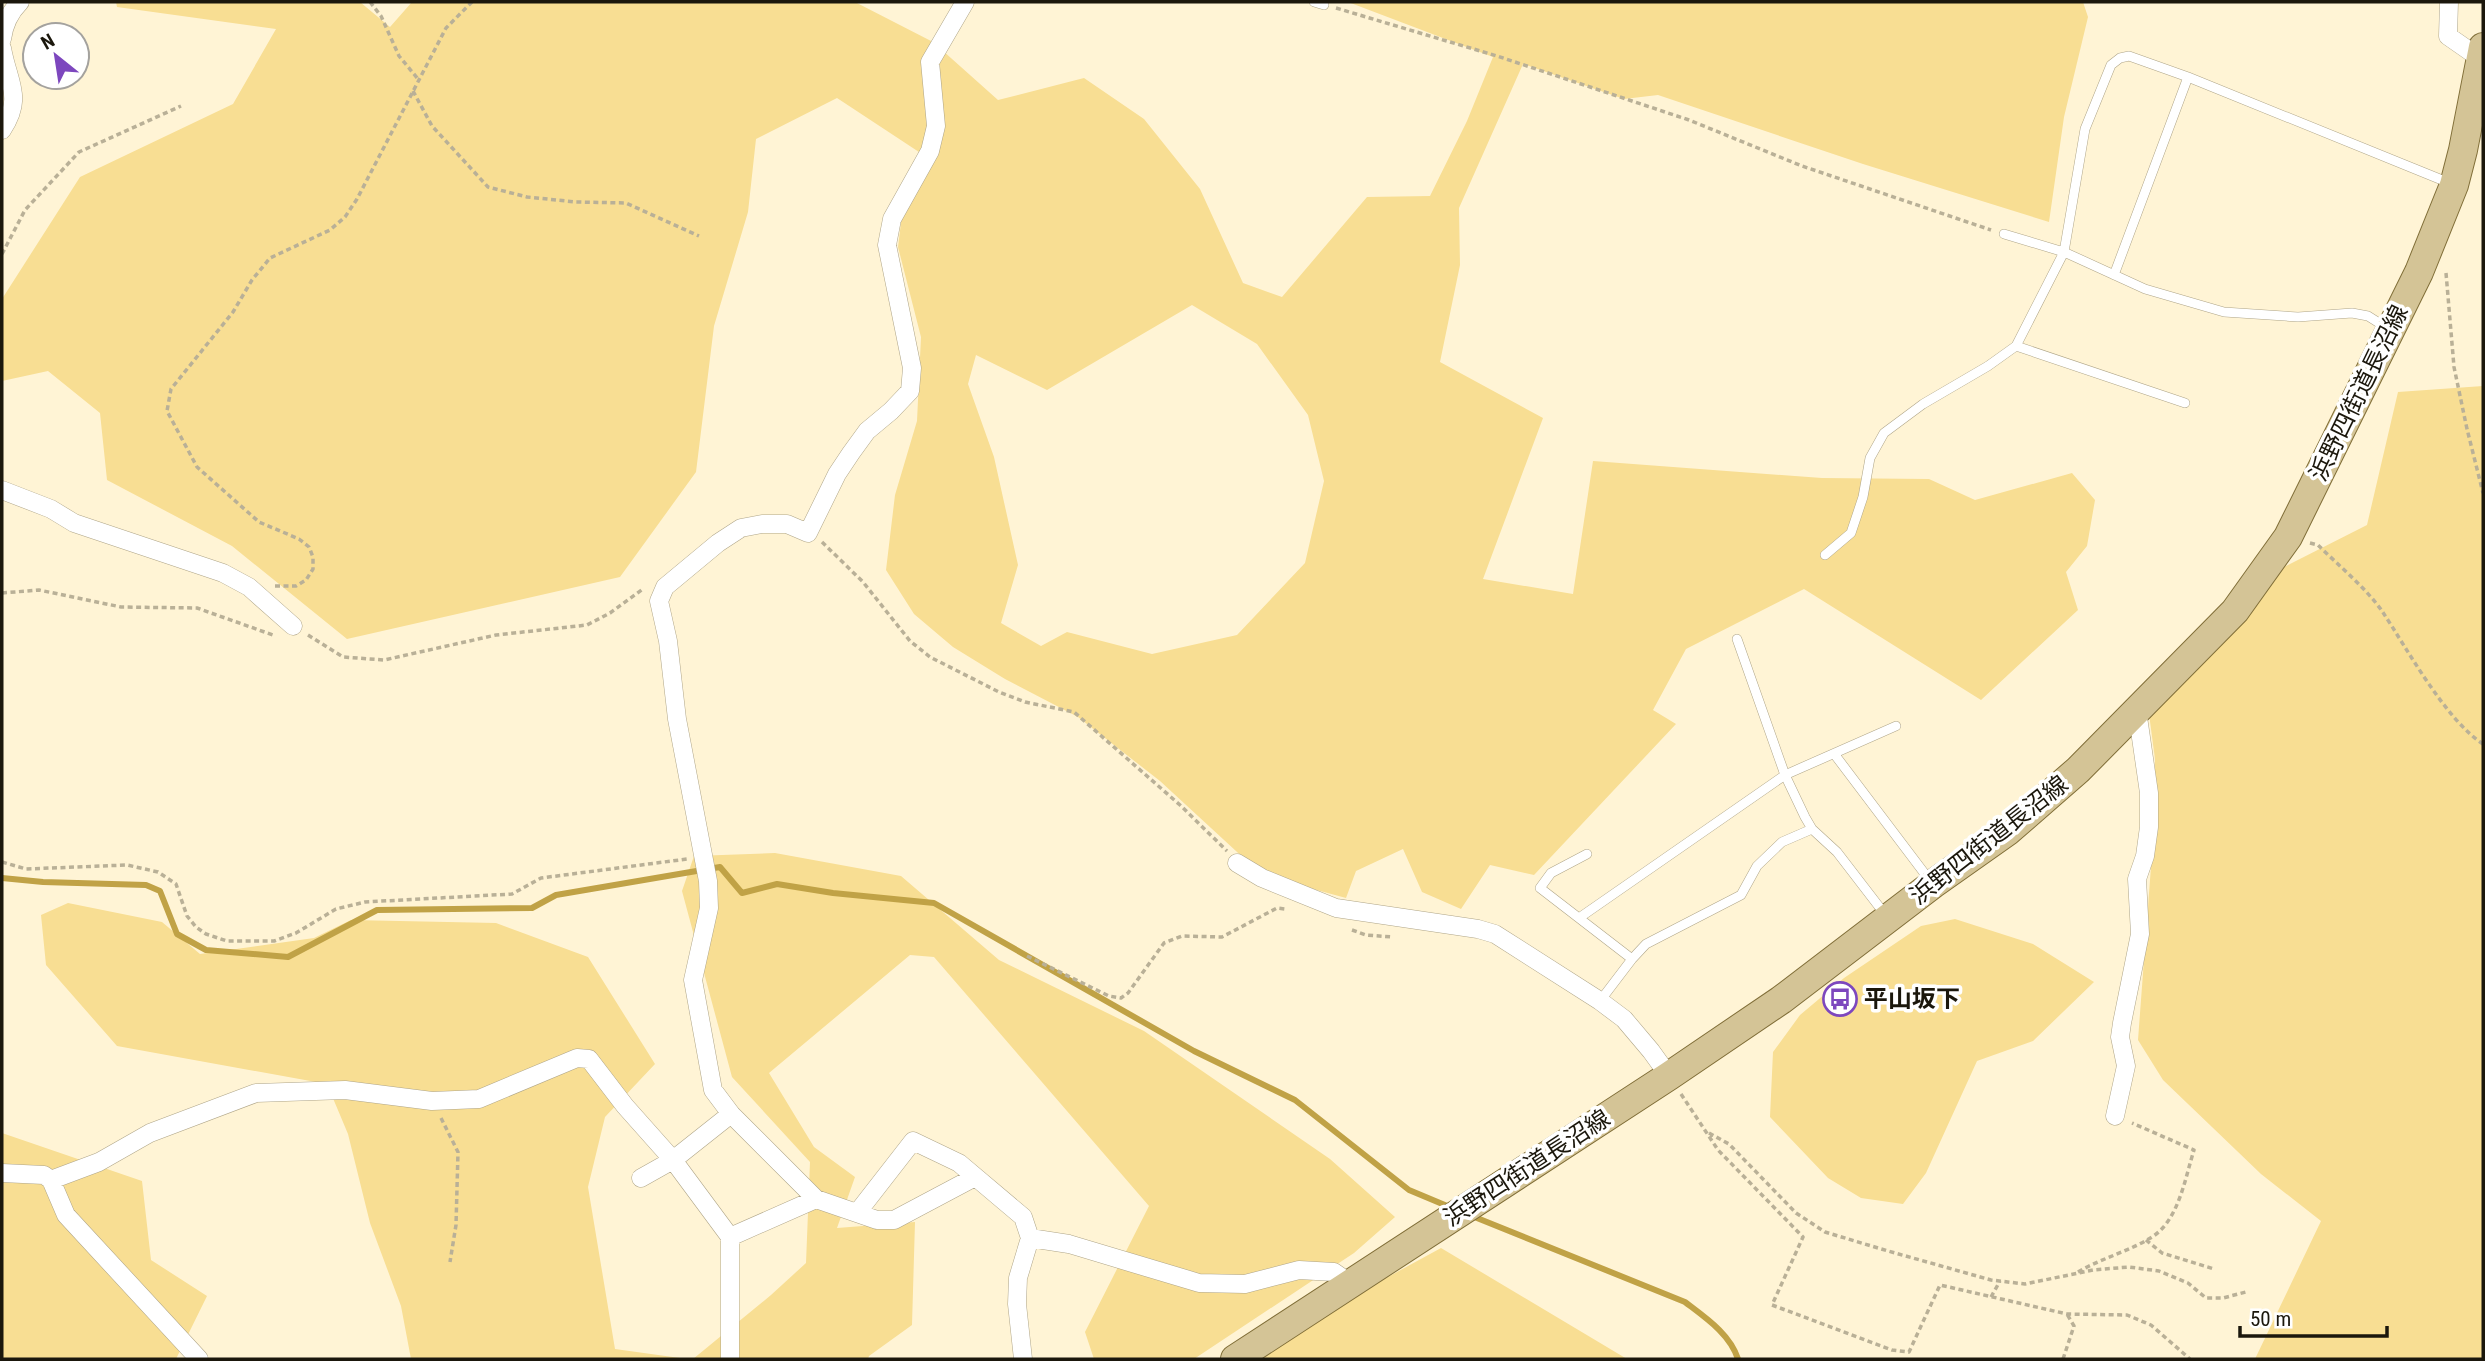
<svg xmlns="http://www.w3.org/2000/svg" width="2485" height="1361" font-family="'Roboto Condensed','Noto Sans JP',sans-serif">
<rect width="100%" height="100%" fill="#fff4d5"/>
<path fill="#f8de93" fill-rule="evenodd" d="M116,2H360L390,27L412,2H855L933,42L998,100L1084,78L1144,119L1200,189L1243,283L1282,297L1367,197L1430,196L1467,121L1493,57L1348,2H2083L2088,17L2064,117L2049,222L1863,164L1658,95L1624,99L1523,64L1459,208L1460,265L1440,362L1543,418L1483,579L1573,594L1593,461L1822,478L1929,479L1975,500L2072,473L2095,500L2087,546L2066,572L2078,610L1981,700L1804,589L1686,649L1653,710L1676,724L1534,875L1490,865L1461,909L1422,892L1403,849L1356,871L1346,898L1262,875L1160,781L1078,717L1005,679L953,647L914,614L886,570L895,495L917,421L921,337L898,247L905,190L922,154L837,98L756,139L748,212L714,326L696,472L620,577L347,639L232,546L107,480L100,413L48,371L2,381V299L80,177L233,104L276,29L117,7ZM1192,305L1257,344L1308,415L1324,481L1305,563L1237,635L1152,654L1067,632L1041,646L1001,623L1018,565L994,457L968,384L976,355L1047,390Z
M2483,386V1359H2255L2321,1221L2261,1174L2163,1080L2138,1040L2153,840L2155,759L2149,714L2274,572L2367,525L2398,392Z
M775,853L901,876L999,960L1144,1031L1330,1159L1395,1217L1354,1253L1194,1359H1094L1085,1332L1149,1206L934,957L910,955L769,1073L814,1147L855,1177L837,1228L915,1222L912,1325L869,1356L868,1359H693L771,1295L806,1263L810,1162L732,1077L682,891L694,856Z
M68,903L162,922L200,954L314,938L351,920L496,923L588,957L655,1064L605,1117L588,1187L615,1349L687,1359H411L401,1306L370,1223L348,1134L327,1084L117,1046L46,965L41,915Z
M1955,919L2033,944L2094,982L2033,1041L1977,1061L1926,1173L1903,1204L1861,1198L1828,1178L1770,1117L1773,1052L1800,1015L1844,978L1921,926Z
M2,1133L142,1181L151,1260L207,1296L176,1359H2Z
M1441,1248L1627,1359H1245L1267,1343Z"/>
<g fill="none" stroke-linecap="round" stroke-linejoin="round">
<path stroke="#c0a246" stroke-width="6" d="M2,878L43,882L146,885L160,891L177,934L206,950L288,957L377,910L532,908L556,895L720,867L742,893L777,884L833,893L934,903L1194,1051L1295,1100L1409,1190L1452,1208
M1472,1216L1685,1302C1706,1318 1730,1334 1738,1359"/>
<g stroke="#afa588" stroke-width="10">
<path id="lane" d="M1314,2L1324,5
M2004,234L2064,252L2145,289L2224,312L2298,317L2352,313L2368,316L2387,328
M2114,275L2188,77
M2016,346L2185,403
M1825,555L1851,533L1863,497L1870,458L1884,433L1923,404L1988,366L2016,346L2064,252L2085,129L2111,65L2120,58L2129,56L2188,77L2452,184
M1737,639L1785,775L1805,817L1812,829L1837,852L1887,917
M1835,755L1931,882
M1587,854L1551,873L1540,888L1632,959
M1579,918L1785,775L1896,726
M1600,1001L1632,959L1646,944L1741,895L1757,866L1782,842L1812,829"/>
</g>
<g stroke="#afa588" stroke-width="19">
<path id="street" d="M965,2L930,62L936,126L930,151L892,219L887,245L912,368L910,391L891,411L867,431L851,453L837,474L808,533L787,524H762L741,528L718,543L665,587L659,601L668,641L677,719L708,881L709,908L693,980L713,1090L731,1114L816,1199L877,1220H894L975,1177
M2449,2L2448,36L2481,59
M2,39C4,24 10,12 20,2
M2,48C8,83 24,97 2,130
M2,490L51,509L74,523L223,573L249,587L293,626
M1237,863L1262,878L1336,908L1478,929L1495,934L1600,1001L1624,1019L1651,1051L1669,1076
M2115,1116L2126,1066L2120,1037L2122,1023L2140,934L2137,879L2145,856L2149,827V793L2137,710
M2,1173L44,1175L51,1180L66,1215L199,1359
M641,1178L673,1160L731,1114
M51,1180L99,1162L150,1133L256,1093L345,1090L432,1101L479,1099L577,1058L589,1059L625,1106L673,1160L730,1237
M857,1213L913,1141L959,1163L1023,1217L1030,1238L1018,1278L1017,1304L1023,1359
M1030,1238L1069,1244L1199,1283L1245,1284L1299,1270L1334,1272L1351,1284
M730,1359V1237L816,1199"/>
</g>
<g stroke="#806e38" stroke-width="30">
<path id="primary" d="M1235,1359L1669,1076L1781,1000L1933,884L2008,831L2078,770L2235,611L2288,537L2419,272L2454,185L2463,150L2483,47"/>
</g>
<path stroke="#b9b097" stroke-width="3.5" stroke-dasharray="5 3.5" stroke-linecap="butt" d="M370,2L381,16L399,56L418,79
M1336,8L1497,56L1689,120L1802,166L1991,230
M413,91L432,126L488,187L527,197L576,202L626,203L699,236
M2,254L25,210L79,152L181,106
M2446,273L2454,367L2467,429L2483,493
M822,542L863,582L910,641L930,657L999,692L1025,702L1074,712L1180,805L1227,851
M2310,543L2318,545C2338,565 2366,588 2382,611C2408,650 2445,719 2483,744
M275,586H296L306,580L313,569V557L309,547L299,539L259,522L197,467L167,411L171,389L233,312L252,280L270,258L330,230L345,217L357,199L446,28L472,2
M2,593L39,590L121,607L197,608L273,635
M308,635L343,657L384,660L496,635L587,625L610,613L643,589
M2,862L26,869L127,865L158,872L176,884L187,916L196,927L206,934L227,941H274L296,933L336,909L365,902L512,894L541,878L687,859
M1352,930L1366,935L1393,937
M1027,956L1109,996L1121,998L1128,993L1164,943L1182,936L1222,937L1277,908L1285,909
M1681,1094L1718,1150L1803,1237L1772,1305L1892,1350L1909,1352L1940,1285L2067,1314L2127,1315L2151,1325L2190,1359
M441,1118L458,1152L456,1225L450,1262
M1709,1133L1729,1144L1796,1213L1825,1232L1888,1251L1991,1280L2025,1284L2093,1270L2129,1267L2159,1271L2188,1283L2206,1298H2223L2246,1292
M2146,1240L2162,1253L2214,1269
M2078,1272C2102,1258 2130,1251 2152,1237C2179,1220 2185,1178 2194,1150L2132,1123
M1991,1297L2000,1281
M2063,1359L2074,1326L2067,1314"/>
<use href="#lane" stroke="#fff" stroke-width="9"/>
<use href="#street" stroke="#fff" stroke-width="18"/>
<use href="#primary" stroke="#d4c496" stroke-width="28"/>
</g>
<defs>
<g id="bus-ring" transform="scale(1.75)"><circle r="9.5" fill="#fff" stroke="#7d47be" stroke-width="1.5"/><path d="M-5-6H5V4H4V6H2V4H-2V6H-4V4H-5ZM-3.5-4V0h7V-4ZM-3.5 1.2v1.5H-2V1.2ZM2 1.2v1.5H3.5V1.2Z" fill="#7d47be"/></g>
</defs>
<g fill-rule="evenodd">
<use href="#bus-ring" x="1840" y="999"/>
</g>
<g text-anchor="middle" stroke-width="7" stroke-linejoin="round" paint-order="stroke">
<g font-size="24" fill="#1b170c" stroke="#fff">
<text transform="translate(2359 393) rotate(-64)" y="8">浜野四街道長沼線</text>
<text transform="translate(1989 840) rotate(-38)" y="8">浜野四街道長沼線</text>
<text transform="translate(1527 1168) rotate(-33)" y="8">浜野四街道長沼線</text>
</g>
<g font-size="24" font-weight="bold" fill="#1b170c" stroke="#fff" text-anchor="start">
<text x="1864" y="1007">平山坂下</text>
</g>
</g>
<rect width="2485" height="1361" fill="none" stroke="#1b170c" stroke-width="7"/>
<g transform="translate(56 56) rotate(330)"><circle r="33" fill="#ffffff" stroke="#a4a29e" stroke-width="2"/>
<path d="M0-5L12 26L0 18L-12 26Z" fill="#7d47be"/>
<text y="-10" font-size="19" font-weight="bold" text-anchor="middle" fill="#1b170c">N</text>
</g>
<path d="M2240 1326v10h147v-10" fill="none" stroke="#1b170c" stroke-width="3.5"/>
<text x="2250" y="1326" font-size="21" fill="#1b170c" stroke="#ffffff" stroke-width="5" paint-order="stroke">50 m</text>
</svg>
